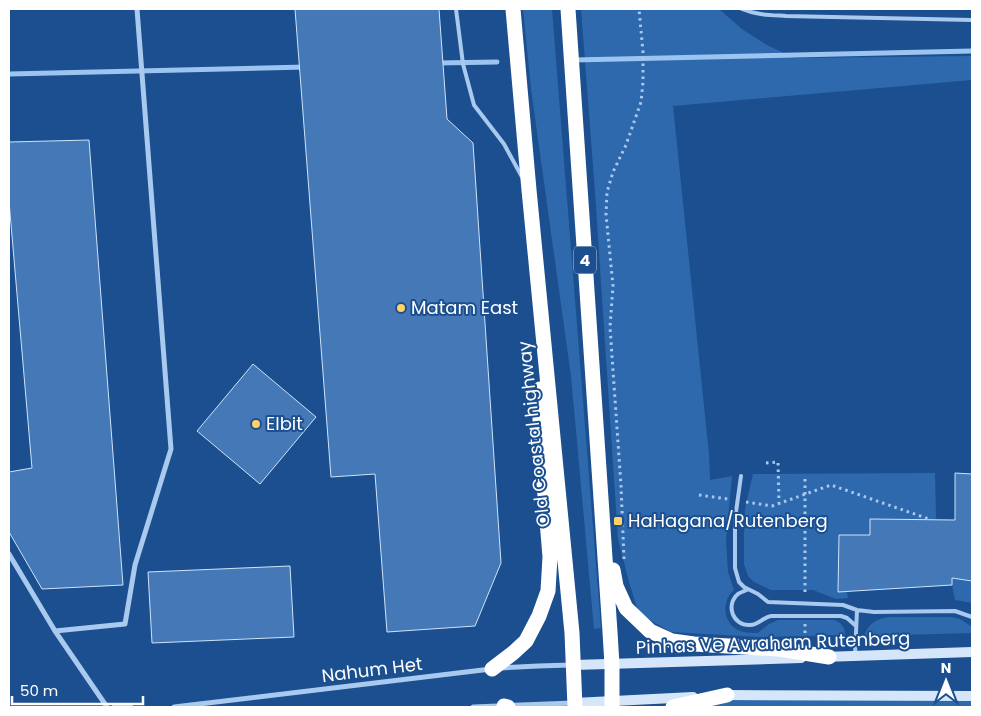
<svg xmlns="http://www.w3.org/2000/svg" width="981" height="716" font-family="Poppins,sans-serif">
<rect width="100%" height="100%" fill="#1b4f8f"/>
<path fill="#2e69ad" d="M523,9H552L601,628L594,629L571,376L531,89Z
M581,9H719L742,29L765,44L794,58L972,56V80L673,106L709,454L710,480L732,476L726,541L728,572L734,590C721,601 723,623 738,630C744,633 752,633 758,633L769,624L778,620H834C842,623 845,627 845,635L759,637L671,632L639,614L629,582L618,539L595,192Z
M935,473L936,519H871L870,535H839L838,592H847L848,598L836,599L813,590H771L754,582L748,576L744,564V534L745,508L753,474Z
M952,578L972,581V603L955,600L952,585Z
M889,617H952L960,619L972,627V633L864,636C869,623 876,619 889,617Z
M723,698H972V707H678Z"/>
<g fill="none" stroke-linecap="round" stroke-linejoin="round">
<path stroke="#9cc4f0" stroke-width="5" d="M574,60L972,51
M437,63L497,62
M9,74L306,67"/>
</g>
<path fill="#4478b7" stroke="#cfe3fa" d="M295,9H439L447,119L473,143L501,563L475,626L387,632L375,474L331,477Z
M89,140L123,585L42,589L9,532V472L32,468L9,201V142Z
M253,364L316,417L260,484L197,431Z
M955,473L972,474V581L952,578V585L838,592L839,535H870V519L955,520Z
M290,566L294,637L152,643L148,572Z"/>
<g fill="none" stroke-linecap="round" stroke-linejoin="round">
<path stroke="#a9c9ee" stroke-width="3" stroke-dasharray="2.5 4" stroke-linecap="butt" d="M766,463L778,462L779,503
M805,479V593
M699,495L728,499
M746,502L772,506L831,485L929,519
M624,559L621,486L610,327L613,286L606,214L607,192L613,172L626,145L641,102L643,82V52L639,9
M805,624V633"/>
<path stroke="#a9c9ee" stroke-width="4" d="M456,9L463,64L474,105L504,144L522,177
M742,9C756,15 771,15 786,16L972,20
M741,476L735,519V568L739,582L744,587L758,594L768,602L843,605L857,610L874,612L955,611L972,617
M748,589C745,591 741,592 738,594C725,605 733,626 750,625C759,625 763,617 771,616H841L847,618L856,626
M855,655L857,610"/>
<path stroke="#a9c9ee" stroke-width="5" d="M9,554L55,631L107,707
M55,631L125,624L135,565L171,449L137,9
M500,668L538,666L571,665
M114,707L118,706L131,707
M174,707L491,669
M473,707L573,703"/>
<path stroke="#d6e6fa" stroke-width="10" d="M823,657L972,652
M574,665L801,658
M723,695L972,696
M574,703L693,697"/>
<path stroke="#fff" stroke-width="15" d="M513,9L529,190L572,633L575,707
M568,9L610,632L612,665V707
M613,570L616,586L626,608L650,631L672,641L694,644L779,649L829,657
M492,669L513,653L526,641L539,616L548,591L550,557L540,435V389
M504,706L508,707
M673,707L727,695"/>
</g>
<g fill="#ffd166" stroke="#1b4f8f" stroke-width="2">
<circle cx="401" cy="308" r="5"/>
<circle cx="256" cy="424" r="5"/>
<rect x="613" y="516" width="10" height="10" rx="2.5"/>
</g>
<g text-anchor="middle" stroke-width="4" stroke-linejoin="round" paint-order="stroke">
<rect fill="#1b4f8f" stroke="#bbcadd" stroke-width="1" x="574" y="246.5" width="22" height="27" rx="4"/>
<g font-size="16" font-weight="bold" fill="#fff">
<text x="585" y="266">4</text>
</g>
<g font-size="18" fill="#fff" stroke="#1b4f8f" text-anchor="start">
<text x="411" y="314">Matam East</text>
<text x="266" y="430">Elbit</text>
<text x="628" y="527">HaHagana/Rutenberg</text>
</g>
<g font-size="18" fill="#fff" stroke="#1b4f8f">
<text transform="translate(534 434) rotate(-96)" y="6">Old Coastal highway</text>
<text transform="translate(773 643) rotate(-2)" y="6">Pinhas Ve Avraham Rutenberg</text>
<text transform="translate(372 670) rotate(-7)" y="6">Nahum Het</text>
</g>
</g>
<rect width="981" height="716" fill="none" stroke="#ffffff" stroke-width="20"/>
<g transform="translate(946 681)" stroke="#1b4f8f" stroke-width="4" paint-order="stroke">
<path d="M0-4L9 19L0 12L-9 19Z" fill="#ffffff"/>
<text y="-8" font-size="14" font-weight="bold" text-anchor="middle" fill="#ffffff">N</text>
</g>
<path d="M12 696v8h131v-8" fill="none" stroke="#ffffff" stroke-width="2.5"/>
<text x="20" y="696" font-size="15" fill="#ffffff" stroke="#1b4f8f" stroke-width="4" paint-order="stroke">50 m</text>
</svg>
